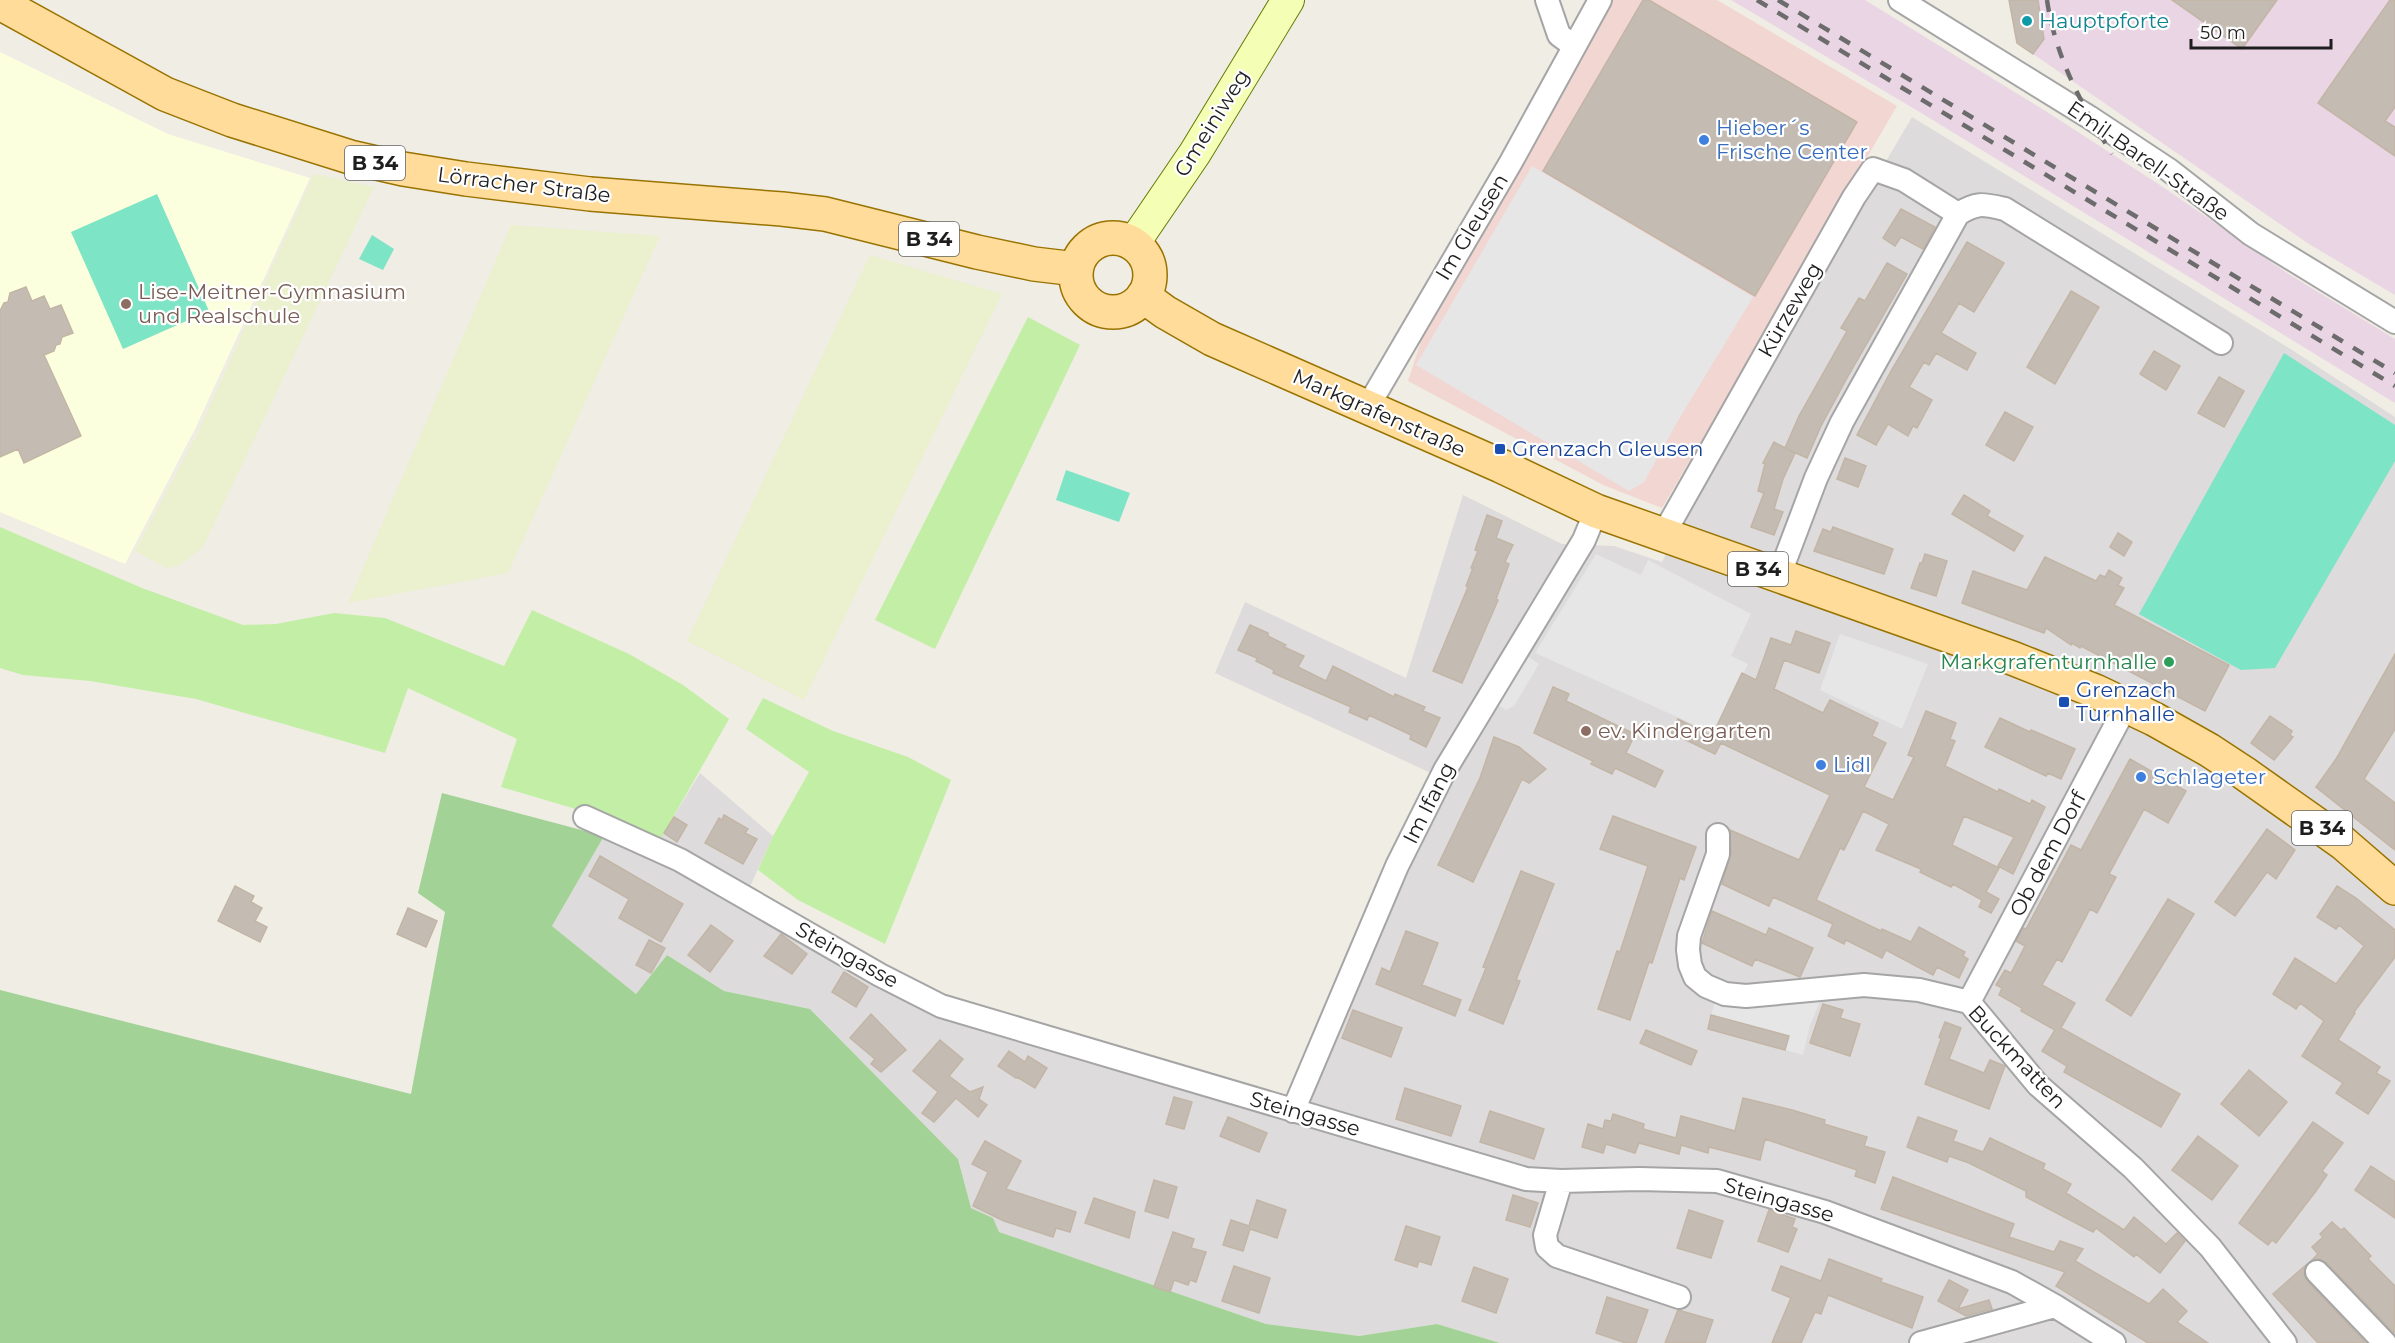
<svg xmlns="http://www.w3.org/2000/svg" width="2395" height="1343" font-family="Montserrat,sans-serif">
<rect width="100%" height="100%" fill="#f0ede4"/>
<path fill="#dddbdb" d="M1912,117L2289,348L2395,417V1343H1500L1437,1324L1359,1336L1266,1324L999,1232L993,1218L971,1208L958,1159L810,1009L724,991L667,955L636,994L552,926L613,820L659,841L700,773L773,836L748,891L943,1001L1287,1101L1431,773L1215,673L1245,602L1406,678L1463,495L1562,544L1614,546L1662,562L1729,428Z"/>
<path fill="#f2d6d2" d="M1612,0H1717L1897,106L1662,508L1603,485L1408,381L1422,338Z"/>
<path fill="#ead5e4" d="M1731,0H1865L2047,112L2163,187L2287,273L2395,339V403L1918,111Z
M2011,0H2395V295L2309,244L2017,43L2009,3Z"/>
<path fill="#fcffde" d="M0,52L168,134L310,178L195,429L125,564L0,512Z"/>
<path fill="#ebf0ce" d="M314,174L374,187L203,547L179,566L166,568L135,551L196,436Z
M511,225L660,236L508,573L348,603Z
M870,255L1002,294L804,700L687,641Z"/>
<path fill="#c3eea6" d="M1028,317L1080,345L935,649L875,620Z
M0,527L142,588L243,625L276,624L334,613L385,618L504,666L532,610L629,654L683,685L729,719L659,842L613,820L501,787L517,739L408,688L385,753L196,699L90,681L23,675L0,668Z
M763,698L833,731L908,757L951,780L885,944L798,900L758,870L773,836L809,772L746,729Z"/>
<path fill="#a2d296" d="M442,793L604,836L552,926L636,994L667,955L724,991L810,1009L958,1159L971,1208L993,1218L999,1232L1266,1324L1359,1336L1437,1324L1500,1343H0V990L411,1094L445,912L418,893Z"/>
<path fill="#7de4c5" d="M157,194L209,311L123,349L71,232Z
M372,235L394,249L383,270L359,259Z
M2284,353L2395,425V461L2275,668L2241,670L2139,614Z
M1066,470L1130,493L1119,522L1056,500Z"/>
<path fill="#e6e6e6" d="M1532,166L1753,297L1676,424L1644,482L1629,491L1416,365Z
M1596,554L1641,575L1648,560L1751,614L1731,656L1748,664L1713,733L1535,653Z
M1840,634L1928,664L1902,729L1820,690Z
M1517,649L1539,664L1514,706L1506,710L1487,698Z
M1822,997L1810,1025L1803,1055L1785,1050L1789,1036L1711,1015L1716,998Z"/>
<path fill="#c4bcb3" stroke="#c3b5a5" stroke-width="1.5" d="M1643,0H1649L1857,122L1755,296L1543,171Z
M2009,0H2038L2044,39L2033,54L2017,43Z
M2172,0H2277L2242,49Z
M2390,0H2395V107L2385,121L2395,127V156L2318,103Z
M1901,209L1935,227L1923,249L1901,237L1895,246L1883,238Z
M1967,242L2004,263L1974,312L1959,303L1941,333L1976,353L1967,370L1936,353L1929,365L1924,362L1909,387L1932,400L1917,428L1913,426L1908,436L1888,424L1876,445L1857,435L1891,371Z
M1887,263L1907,274L1847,378L1821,426L1807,458L1787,449L1795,453L1783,479L1774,509L1783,512L1774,535L1751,527L1764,493L1758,491L1765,464L1763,463L1774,442L1785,448L1799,416L1847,331L1841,328L1859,298L1865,301Z
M26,287L32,301L44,296L50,309L61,305L73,333L62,337L60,344L56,345L54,351L44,355L81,436L24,463L18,449L0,457V311L4,303L8,302L10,293Z
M2071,291L2099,307L2055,384L2027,367Z
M2154,351L2180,366L2166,390L2140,374Z
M2219,377L2244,391L2224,427L2198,413Z
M2005,412L2033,427L2014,461L1986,445Z
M1845,458L1866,466L1858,487L1837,479Z
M1964,495L1990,511L1987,516L2023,536L2014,551L1952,514Z
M1487,515L1502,521L1496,538L1513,545L1505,562L1509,564L1496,599L1498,600L1462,683L1433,671L1468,587L1466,586L1473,568H1471L1478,551L1475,550Z
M1833,527L1893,549L1884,574L1814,551L1823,529L1831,532Z
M2118,533L2132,542L2124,556L2110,547Z
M1925,554L1947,561L1936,596L1911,588L1920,563H1922Z
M2045,557L2096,581L2100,575L2105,577L2109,570L2122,578L2118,585L2124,588L2114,605L2229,665L2205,711L2081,646L2080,648L2072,643L2071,645L2046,628L2044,633L1962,603L1973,571L2027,590Z
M1250,625L1268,633V636L1286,645L1284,647L1304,656L1298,667L1326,681L1333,666L1394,697L1395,694L1425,707L1423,711L1440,718L1426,747L1410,739L1411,735L1369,715L1367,720L1349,712L1351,707L1273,673L1274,670L1256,661L1257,658L1238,650Z
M1796,631L1830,643L1819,673L1784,660L1774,689L1823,713L1830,700L1878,723L1872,736L1886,743L1864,787L1893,800L1914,757L1908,755L1926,711L1956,723L1950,739L1955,741L1945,766L1998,792L1999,789L2030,804L2032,800L2045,807L2013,874L1998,866L2014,837L1964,816L1952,845L1999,868L1986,892L1999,899L1991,913L1979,907L1982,900L1953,884L1951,887L1920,872L1921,869L1876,850L1889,824L1863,811L1844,850L1840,848L1816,900L1881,931L1882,929L1911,942L1919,927L1965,952L1963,956L1968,959L1959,978L1937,967L1933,975L1886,950L1882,958L1846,940L1844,944L1828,936L1833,924L1773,897L1769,906L1722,884L1731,854L1730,830L1799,860L1830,795L1721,743L1715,754L1671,733L1678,719L1712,736L1742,673L1756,680L1771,638L1791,645Z
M2395,654V729L2364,779L2395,803V850L2316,787L2336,759Z
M1553,687L1569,694L1566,701L1635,734L1626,753L1663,771L1655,787L1615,768L1612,774L1591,764L1593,761L1534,733Z
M2270,716L2292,731L2290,735L2293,737L2274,760L2251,743Z
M2000,718L2030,732L2031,730L2075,749L2061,779L2048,773L2046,776L1985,747Z
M1494,737L1519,747L1546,769L1529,783L1522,779L1473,882L1438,865L1480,778Z
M2130,759L2186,791L2168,823L2144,809L2109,874L2116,877L2097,913L2090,909L2062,962L2057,959L2042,985L2075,1003L2061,1028L2180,1094L2161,1127L2064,1072L2067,1066L2042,1051L2055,1030L2021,1011L2022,1008L1999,995L2002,988L1996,985L2005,970L2011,973L2025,946L2016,941L2023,928L2026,929L2071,845L2081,850Z
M724,815L748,829L745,833L757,839L743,864L705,843L719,818L722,820Z
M1613,816L1696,847L1684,880L1680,878L1652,963L1649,962L1630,1020L1598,1009L1617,951L1620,952L1648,866L1600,849Z
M674,817L687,825L677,842L664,833Z
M2267,829L2295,850L2276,879L2267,872L2235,916L2215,902Z
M600,856L683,904L661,942L619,918L629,899L589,876Z
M1521,871L1554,884L1516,980L1520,981L1503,1024L1469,1010L1486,968L1483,967Z
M235,886L254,896L251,902L262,908L255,921L267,927L260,942L218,921Z
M2337,886L2356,898L2395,930V957L2354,1012L2355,1013L2338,1040L2380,1067L2376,1073L2390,1081L2368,1114L2336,1093L2343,1083L2302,1056L2324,1021L2300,1003L2296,1009L2273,994L2295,958L2336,984L2364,946L2339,925L2336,929L2317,917Z
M2168,899L2194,914L2131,1016L2106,1000Z
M408,908L437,921L426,947L397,934Z
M1712,911L1766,935L1769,928L1813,948L1800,977L1755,959L1752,966L1702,943Z
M711,925L733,941L710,972L688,955Z
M1406,931L1438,943L1422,985L1461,1000L1455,1016L1376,984L1382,968L1390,972Z
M781,934L807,954L792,974L764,956Z
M649,940L665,948L651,973L636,965Z
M844,972L868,987L856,1007L832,992Z
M1823,1004L1843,1010L1840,1018L1860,1024L1850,1056L1810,1043Z
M1353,1010L1402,1028L1391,1057L1342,1038Z
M871,1014L906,1050L881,1072L871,1064L875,1059L850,1038Z
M1711,1015L1789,1036L1785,1050L1708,1029Z
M1945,1022L1961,1028L1949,1059L1984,1073L1990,1060L2005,1066L1989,1109L1925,1084L1941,1039L1939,1037Z
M1646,1030L1697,1051L1691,1065L1640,1043Z
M940,1040L963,1059L949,1076L970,1092L983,1087L979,1099L987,1105L978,1117L956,1098L934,1122L922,1113L938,1092L913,1071Z
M1009,1051L1025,1062L1028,1056L1047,1068L1035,1088L1017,1077L1016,1078L998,1066Z
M2249,1070L2287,1102L2259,1136L2221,1104Z
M1405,1088L1461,1106L1451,1136L1396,1119Z
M1174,1097L1192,1102L1184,1129L1166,1124Z
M1743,1098L1792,1110L1825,1120L1824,1124L1867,1137L1864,1146L1885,1152L1875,1183L1855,1176L1857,1170L1765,1139L1760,1160L1709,1147L1708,1153L1681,1145L1679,1154L1639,1143L1635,1153L1606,1144L1603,1153L1582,1147L1588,1124L1603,1129L1605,1120L1611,1121L1613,1114L1644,1124L1643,1129L1676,1138L1681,1116L1735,1131Z
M1490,1111L1544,1129L1534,1159L1480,1142Z
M1228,1117L1267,1133L1259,1152L1220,1136Z
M1918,1117L1957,1131L1953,1141L1983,1152L1990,1138L2045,1164L2043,1169L2071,1184L2066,1193L2124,1230L2134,1217L2166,1244L2177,1233L2185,1241L2160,1273L2136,1254L2134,1257L2096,1228L2093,1232L2026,1197V1191L1969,1163L1949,1156L1947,1162L1907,1147Z
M2313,1122L2343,1143L2322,1171L2327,1175L2316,1191L2276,1243L2272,1240L2268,1245L2239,1223Z
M2198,1136L2238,1166L2212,1200L2172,1170Z
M985,1141L1021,1161L1006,1189L1076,1212L1070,1232L1056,1228L1053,1237L1004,1221L973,1206L988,1172L972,1164Z
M2371,1166L2395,1182V1218L2355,1190Z
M1893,1177L2014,1224L2009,1237L2054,1252L2060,1241L2083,1249L2075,1261L2149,1304L2163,1289L2187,1311L2177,1322L2208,1343H2148L2056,1286L2065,1272L1881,1209Z
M1154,1180L1177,1187L1168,1218L1145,1211Z
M1513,1195L1538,1203L1530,1227L1506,1220Z
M1094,1198L1135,1212L1129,1238L1085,1223Z
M1257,1200L1286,1210L1277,1238L1250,1229L1243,1251L1223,1245L1231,1220L1249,1226Z
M1689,1210L1723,1221L1711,1258L1677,1248Z
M1769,1210L1795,1219L1792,1227L1797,1229L1788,1252L1758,1241Z
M2332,1222L2341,1230L2344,1228L2371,1256L2368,1259L2395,1286L2394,1333L2327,1263L2320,1259L2312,1260L2318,1254L2312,1247L2323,1237L2320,1234Z
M1406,1226L1440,1237L1431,1265L1419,1261L1417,1267L1395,1260Z
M1173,1232L1194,1239L1191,1248L1206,1252L1196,1282L1190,1280L1188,1285L1174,1280L1170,1292L1154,1287Z
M1829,1259L1882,1279L1881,1282L1923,1297L1912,1328L1828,1295L1821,1314L1815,1312L1801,1343H1772L1791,1298L1772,1290L1781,1266L1821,1281Z
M2306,1265L2304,1275L2307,1281L2366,1343H2318L2273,1294Z
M1234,1266L1270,1278L1259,1313L1222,1301Z
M1474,1267L1508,1279L1496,1313L1462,1301Z
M1949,1280L1968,1290L1958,1309L1989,1300L1992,1309L1966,1316L1938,1301Z
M1607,1297L1648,1310L1636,1343H1626L1596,1333Z
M1678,1310L1713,1320L1705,1343H1665Z"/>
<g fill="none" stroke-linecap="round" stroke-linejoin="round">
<g stroke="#a5a5a5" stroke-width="26">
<path id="street" d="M1547,0L1559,35L1574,46
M1900,0L2089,117L2169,170L2251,234L2395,322
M1367,408L1511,162L1600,0
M1665,537L1671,521L1854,197L1873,169L1904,180L1958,214
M1779,576L1816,478L1842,422L1958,214C1977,202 1983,204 2005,209L2221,343
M585,817L680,860L880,975L941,1006L1526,1179L1561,1181L1639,1179L1717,1181L1825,1212L2012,1282L2055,1306L2114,1343
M1718,835V854L1689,936L1688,950L1690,965L1695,977L1706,986L1725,994L1746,996L1864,985L1919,990L1969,1002L2038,1085L2133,1168L2210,1247L2285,1343
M1969,1002L2126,706
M1293,1111L1397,866L1445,770L1584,540L1596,511
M1561,1181L1545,1235L1547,1247L1557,1256L1679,1297
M2317,1272L2385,1343
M1921,1343L2055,1306"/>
</g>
<g stroke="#637b00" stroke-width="34">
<path id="secondary" d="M1133,244L1195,153L1288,0"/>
</g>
<g stroke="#997300" stroke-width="36">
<path id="primary" d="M0,3L165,94L232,120L350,157L403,169L466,179L590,194L782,209L825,214L977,252L1034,264L1076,269
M1076 275a37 37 0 1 1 74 0a37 37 0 1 1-74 0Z
M1143,296L1165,312L1212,339L1501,466L1596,511L2012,658L2095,691L2154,719L2209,750L2244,773L2343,843L2395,888"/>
</g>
<use href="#street" stroke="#fff" stroke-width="22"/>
<use href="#secondary" stroke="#f4feb4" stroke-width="32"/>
<use href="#primary" stroke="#ffdc9a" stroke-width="33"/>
<path stroke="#6c6c6c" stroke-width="4.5" stroke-dasharray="12 12" stroke-linecap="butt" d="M1757,0L2395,386
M1778,0L2395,373
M2047,0C2055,56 2082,106 2112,154"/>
</g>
<circle fill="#0f9aa8" stroke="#fff" stroke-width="2" cx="2027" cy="21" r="6"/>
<g fill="#3f7fe0" stroke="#fff" stroke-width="2">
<circle cx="1704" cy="140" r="6"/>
<circle cx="1821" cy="765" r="6"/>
<circle cx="2141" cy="777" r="6"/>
</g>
<g fill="#8d6e63" stroke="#fff" stroke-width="2">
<circle cx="126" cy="304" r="6"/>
<circle cx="1586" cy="731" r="6"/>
</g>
<g fill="#1a4fb4" stroke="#fff" stroke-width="2">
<rect x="1494" y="443" width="12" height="12" rx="3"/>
<rect x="2058" y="696" width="12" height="12" rx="3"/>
</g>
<circle fill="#2e9e5b" stroke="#fff" stroke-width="2" cx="2169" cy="662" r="6"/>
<g text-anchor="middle" stroke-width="4.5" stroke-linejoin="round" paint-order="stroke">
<g fill="#fff" stroke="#626262" stroke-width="1.5">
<rect x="345" y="146" width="60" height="34" rx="4.5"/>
<rect x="899" y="222" width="60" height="34" rx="4.5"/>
<rect x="1728" y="552" width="60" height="34" rx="4.5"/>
<rect x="2292" y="811" width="60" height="34" rx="4.5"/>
</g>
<g font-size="20" font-weight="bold" fill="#1e1e1e">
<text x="375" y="170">B 34</text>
<text x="929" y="246">B 34</text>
<text x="1758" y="576">B 34</text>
<text x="2322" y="835">B 34</text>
</g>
<g font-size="21" fill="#0d838f" stroke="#fff" text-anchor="start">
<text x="2039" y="28">Hauptpforte</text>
</g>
<g font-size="21" fill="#1e1e1e" stroke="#fff">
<text transform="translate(1212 123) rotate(-58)" y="7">Gmeiniweg</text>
<text transform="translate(2148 161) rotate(35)" y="7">Emil-Barell-Straße</text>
<text transform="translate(524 185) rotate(7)" y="7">Lörracher Straße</text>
<text transform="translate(1472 227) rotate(-59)" y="7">Im Gleusen</text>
<text transform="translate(1790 310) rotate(-60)" y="7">Kürzeweg</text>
<text transform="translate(1379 413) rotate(24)" y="7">Markgrafenstraße</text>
<text transform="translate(1429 803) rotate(-63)" y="7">Im Ifang</text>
<text transform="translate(2048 854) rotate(-62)" y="7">Ob dem Dorf</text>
<text transform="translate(847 955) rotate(29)" y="7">Steingasse</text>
<text transform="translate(2017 1057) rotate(47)" y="7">Buckmatten</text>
<text transform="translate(1305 1114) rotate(16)" y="7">Steingasse</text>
<text transform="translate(1779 1200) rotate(16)" y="7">Steingasse</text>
</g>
<g font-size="21" fill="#366cbe" stroke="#fff" text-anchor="start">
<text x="1716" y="135">Hieber´s<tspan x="1716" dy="24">Frische Center</tspan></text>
<text x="1833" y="772">Lidl</text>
<text x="2153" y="784">Schlageter</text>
</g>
<g font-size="21" fill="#785e54" stroke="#fff" text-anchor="start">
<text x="138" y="299">Lise-Meitner-Gymnasium<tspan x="138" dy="24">und Realschule</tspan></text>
<text x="1598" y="738">ev. Kindergarten</text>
</g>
<g font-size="21" fill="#164399" stroke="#fff" text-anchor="start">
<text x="1512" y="456">Grenzach Gleusen</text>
<text x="2076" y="697">Grenzach<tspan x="2076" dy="24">Turnhalle</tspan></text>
</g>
<g font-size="21" fill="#27864d" stroke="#fff" text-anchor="end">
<text x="2157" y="669">Markgrafenturnhalle</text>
</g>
</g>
<path d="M2191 39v9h140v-9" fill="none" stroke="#1e1e1e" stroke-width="3"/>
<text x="2200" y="39" font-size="18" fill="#1e1e1e" stroke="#ffffff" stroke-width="4.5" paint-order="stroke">50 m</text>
</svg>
